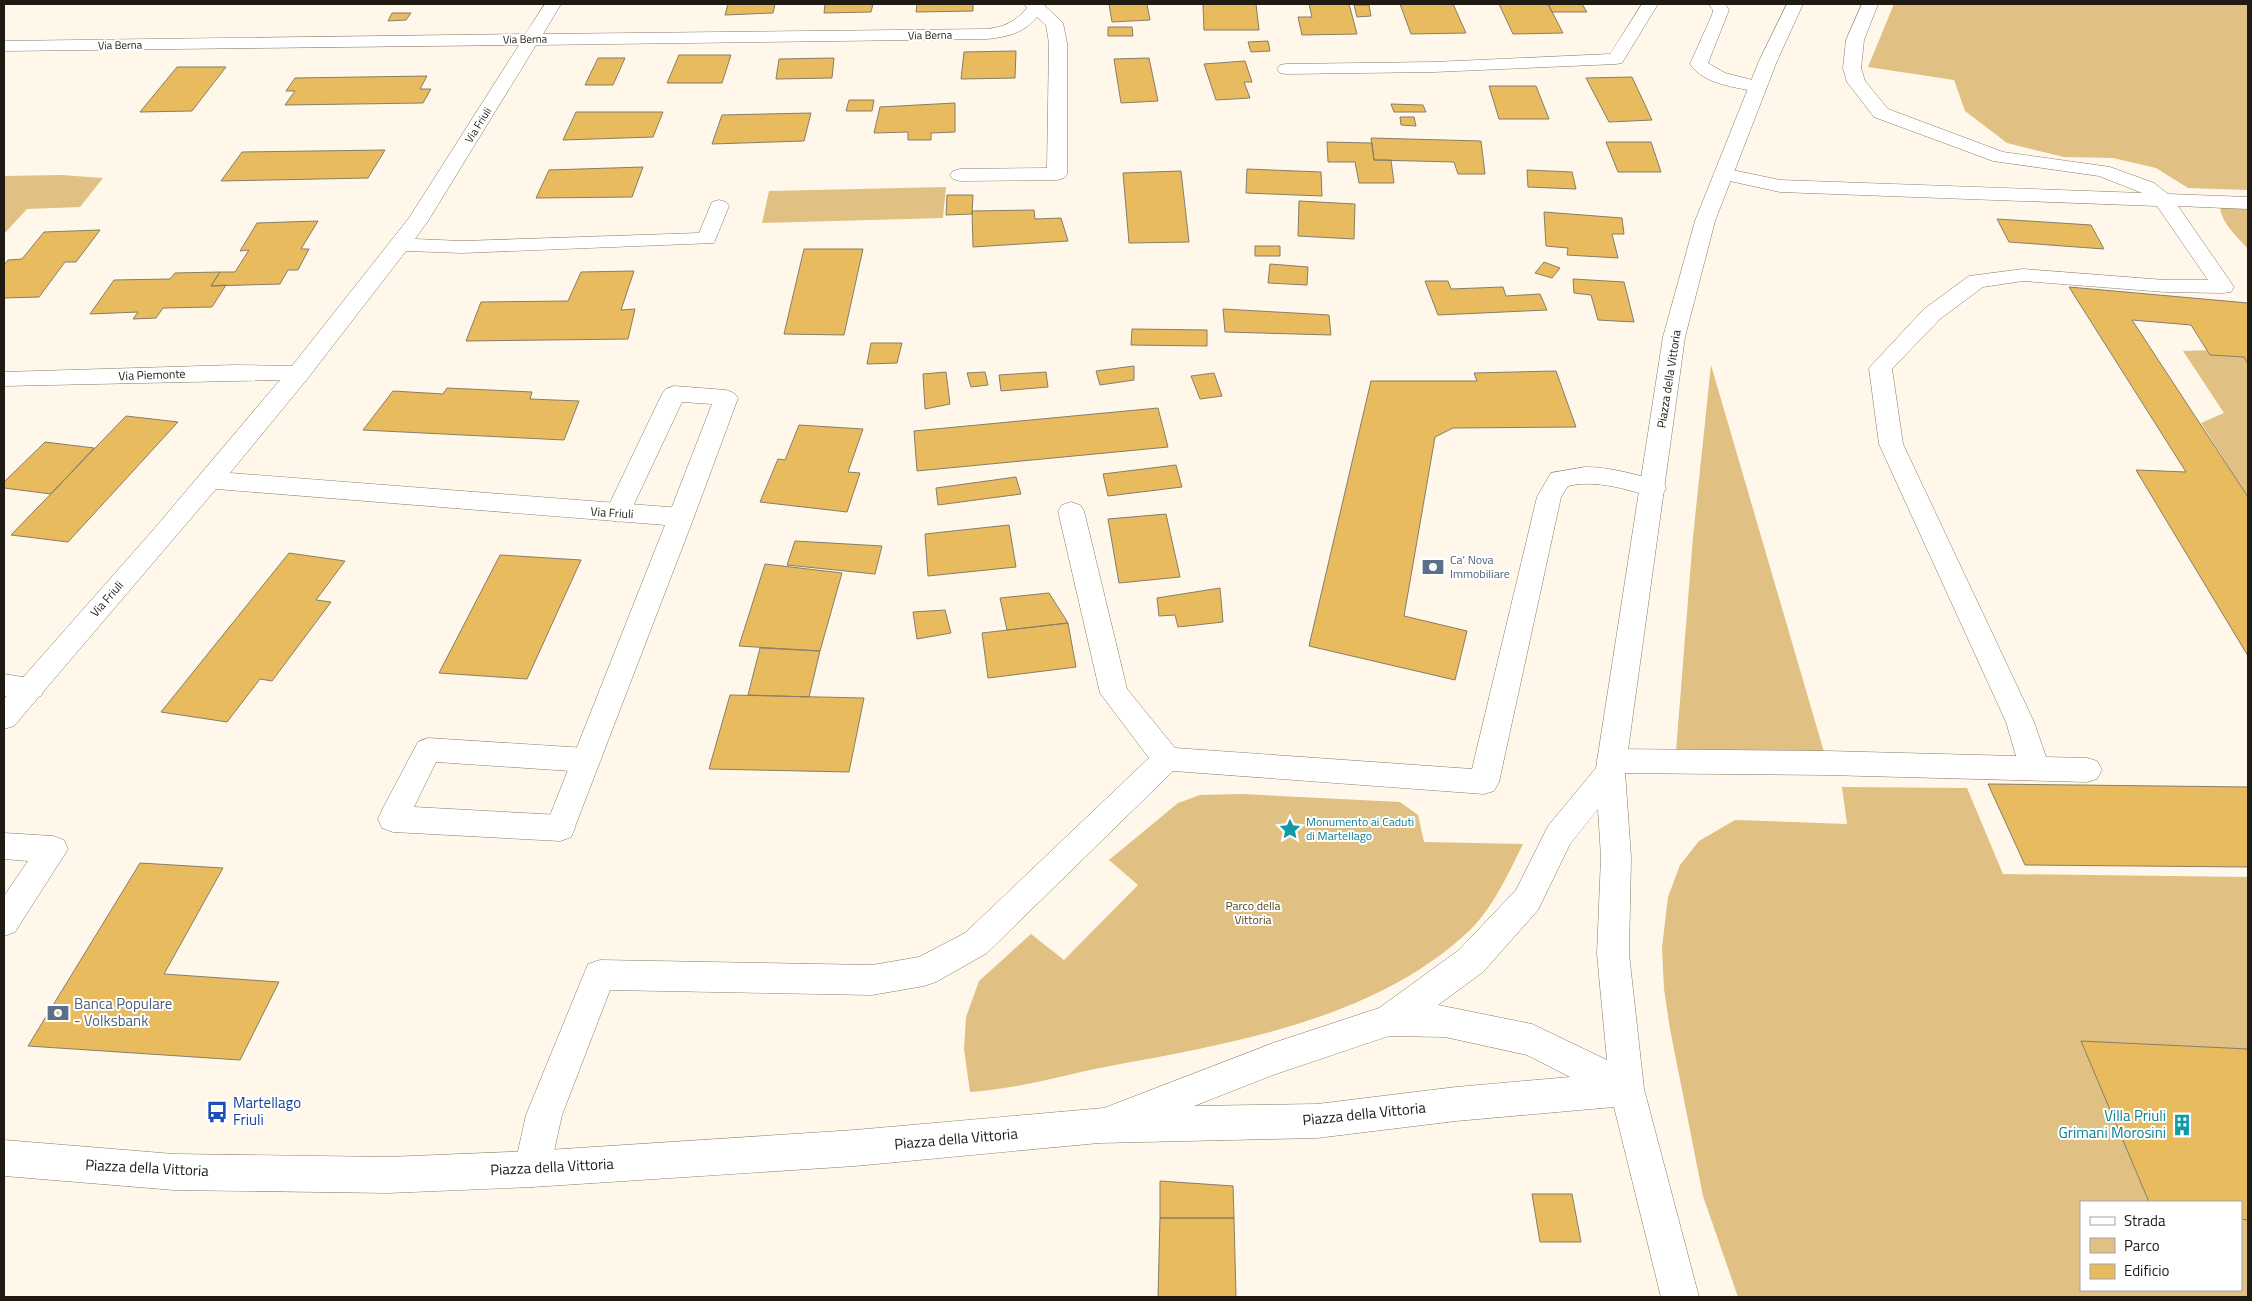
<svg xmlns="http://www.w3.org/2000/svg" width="2252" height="1301" font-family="'Titillium Web',sans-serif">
<rect width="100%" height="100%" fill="#fef7ea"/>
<path fill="#e0c083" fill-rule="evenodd" d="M1894,4H2248V190L2188,188L2156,168L2113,158L2064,157L2007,143L1965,111L1954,80L1868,67Z
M61,175L103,178L80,207L27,209L4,234V176Z
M946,187L943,218L762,223L769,191Z
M2248,198V249C2236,235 2216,219 2221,200Z
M2212,350L2244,357L2248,364V497L2201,423L2224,413L2183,351Z
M1711,365L1824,752L1676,751L1693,537Z
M1842,787L1967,788L2003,874L2248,877V1297H1738L1703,1196L1670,1029L1664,989L1662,948L1668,897L1680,865L1699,841L1735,820L1847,824ZM2081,1202H2241V1290H2081Z
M1242,794L1400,802L1418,815L1424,842L1523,844C1508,874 1494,906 1470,930C1378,1018 1235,1043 1115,1065C1066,1074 1020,1089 970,1092L964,1049L966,1017L979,981L1031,934L1064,960L1138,885L1109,860L1178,803L1200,795Z"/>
<path fill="#e9bb5f" stroke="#877d6a" d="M728,4H775L773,13L725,15Z
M825,4H873L871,12L824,13Z
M917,4H973V11L916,12Z
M1109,4H1147L1150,20L1112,22Z
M1203,4H1256L1259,30H1204Z
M1309,4H1349L1357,34L1302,35L1298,17H1312Z
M1400,4H1453L1466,33L1411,34Z
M1499,4H1548L1563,33L1513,34Z
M1548,4H1582L1587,12H1552Z
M1354,5H1369L1371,16L1357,17Z
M392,13H411L406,20L388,21Z
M1108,27H1132L1133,36H1108Z
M1268,41L1270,51L1251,52L1248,42Z
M1016,51L1015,78L961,79L964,52Z
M679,55H731L722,83H667Z
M598,58H625L613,85H585Z
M834,58L832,78L776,79L779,59Z
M1149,58L1158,101L1121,103L1114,59Z
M1245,61L1252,82H1244L1250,98L1216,100L1204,64Z
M177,67H226L192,111L140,112Z
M427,76L420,89H431L423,103L285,105L295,91H286L295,78Z
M1632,77L1652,120L1609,122L1586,78Z
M1489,86H1536L1549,119H1499Z
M849,100H874L872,111H846Z
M955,103V132L931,133V140H908V132L874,133L880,107Z
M1391,104L1423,105L1426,112H1394Z
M576,112H663L653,137L563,140Z
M811,113L804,141L712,144L722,115Z
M1400,117H1414L1416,126L1401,125Z
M1371,138L1481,141L1485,174H1458L1454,162L1374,160Z
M1327,142L1372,143L1374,160H1391L1394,183H1359L1355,162H1328Z
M1606,142H1651L1661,172H1618Z
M385,150L368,178L221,181L242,152Z
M643,167L632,197L536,198L549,170Z
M1247,169L1321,172L1322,196L1246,193Z
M1527,170L1572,172L1576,189L1528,187Z
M1181,171L1189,242L1129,243L1123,173Z
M947,195H973L972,214L946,215Z
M1299,201L1355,204L1354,239L1298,236Z
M1034,210L1035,219L1061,218L1068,241L973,247L972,211Z
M1544,212L1622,218L1624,234H1612L1618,258L1567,255L1568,248L1546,246Z
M1997,219L2091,225L2104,249L2009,242Z
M318,221L301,249H309L298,270H288L280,284L211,286L220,272H235L249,250L240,251L257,223Z
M100,230L76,262H65L39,297L4,298V265L8,260L22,259L44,232Z
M1255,246H1280V256H1255Z
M804,249H863L844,335L784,334Z
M1544,262L1560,268L1552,278L1535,273Z
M1270,264L1308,267L1307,285L1268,283Z
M634,271L621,310L635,309L628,339L466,341L481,302L568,301L581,272Z
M220,272L211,286L226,285L212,307L163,308L156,318L133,319L138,312L90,314L114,280L170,279L175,273Z
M1573,279L1624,282L1634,322L1598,320L1591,295L1574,293Z
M1425,281H1448L1451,289L1503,287L1506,296L1540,294L1547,310L1438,315Z
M2069,287L2248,303V364L2244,357L2210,355L2191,325L2132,320L2248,497V656L2136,470L2186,472Z
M1223,309L1329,315L1331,335L1225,332Z
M1132,329L1207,330V346L1131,345Z
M871,343H902L897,363L867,364Z
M1134,366V380L1100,385L1096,371Z
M1556,371L1576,427L1453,428L1435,437L1404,616L1467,631L1455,680L1309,646L1371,381H1477L1474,373Z
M946,372L950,404L925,409L923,374Z
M985,372L988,385L971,387L967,373Z
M1046,372L1048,387L1001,391L999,375Z
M1214,373L1222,396L1200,399L1191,376Z
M447,388L532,392L530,399L579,401L564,440L363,430L393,391L443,394Z
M1158,408L1168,447L917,471L914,431Z
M126,416L178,422L68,542L11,535Z
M799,425L863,429L848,472L860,473L847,512L760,502L778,459L785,460Z
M45,442L94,448L51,494L4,488V482Z
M1176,465L1182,487L1108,496L1103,474Z
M1016,477L1021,494L938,505L936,488Z
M1166,514L1180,577L1119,583L1108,519Z
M1009,525L1016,567L928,576L925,534Z
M795,541L882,546L875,574L787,565Z
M289,553L345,561L316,600L331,602L272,681L260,679L227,722L161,712Z
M500,555L581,560L527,679L439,673Z
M765,564L842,573L820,651L739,646Z
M1220,588L1223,622L1178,627L1175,615L1159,616L1157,598Z
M1049,593L1068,623L1007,630L1000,598Z
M945,610L951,633L917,639L913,612Z
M1068,623L1076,667L988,678L982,633Z
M760,648L820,651L809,697L748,695Z
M730,695L864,698L849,772L709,769Z
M1988,784L2248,787V867L2025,865Z
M140,863L223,868L164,974L279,982L240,1060L28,1046Z
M2081,1041L2248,1049V1220L2241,1219V1202H2149Z
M1160,1181L1233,1186L1234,1218H1160Z
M1532,1194H1572L1581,1242H1540Z
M1160,1218H1234L1236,1297H1158Z"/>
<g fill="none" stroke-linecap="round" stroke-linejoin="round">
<g stroke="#867c69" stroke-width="1">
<path id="lane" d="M1862,4H1878L1864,40L1861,68L1865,81L1888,109L2003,152L2110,167L2154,183L2168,194L2248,197V209L2178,206L2234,287L2231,292L2223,293L2165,292L2023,281L1983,287L1940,319L1892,369L1903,444L2034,722L2046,757L2087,758L2097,761L2102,770L2097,779L2087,782L1827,775L1611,773L1601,769L1596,761L1601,753L1611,749L1827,751L2016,756L2006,722L1879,444L1869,368L1924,309L1969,276L2023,269L2165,280H2208L2157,206L1780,192L1716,178L1713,174L1716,170L1723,168L1780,180L2142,193L2099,176L1993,161L1874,117L1847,82L1843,68L1846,40Z
M674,386L726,390L734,393L738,398L694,517L690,523L681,526L672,523L668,517L712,404L682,402L627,519L618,522L609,519L605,513L662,394L666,389Z
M1585,467C1611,467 1637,475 1663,482L1666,488L1663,494C1649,498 1634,491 1620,488C1603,484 1585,482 1568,486L1561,497L1499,782L1494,791L1484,794L1173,771L987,953L936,982L924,986L872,995L610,990L562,1115L550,1169L545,1182L532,1187L519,1182L514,1169L526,1115L588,964L600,960L872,965L919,957L965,933L1149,758L1100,693L1058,511L1062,505L1071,502L1080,505L1084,511L1127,689L1175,748L1472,769L1537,497L1551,473Z
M4,674L41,680L45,688L41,696L31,699L4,696Z
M428,738L586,748L596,752L601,760L596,768L586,772L436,762L414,807L560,815L571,819L575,828L571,837L560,841L393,832L382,828L378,819L382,810L418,742Z
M4,833L53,836L64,840L68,849L15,932L4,936V896L28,861L4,859Z"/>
</g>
<g stroke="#867c69" stroke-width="1">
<path id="street" d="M545,4H561L543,34L987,29C1004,27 1015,22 1027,8L1024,4H1046L1045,6L1063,23L1067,43V174L1064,178L1057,180L960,181L953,179L950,175L953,171L960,169L1047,168L1049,43L1046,25L1037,17C1024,33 1007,37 987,39L536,45L428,221L415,239L462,241L699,233L712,202L719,200L726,202L729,206L714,243L462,253L406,251L308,378L230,473L681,508L690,511L694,517L571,837L560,841L549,837L545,828L665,525L216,489L14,726L4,729V699L154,529L280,380L4,386V372L235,365L292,366L409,218L519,45L4,51V41L525,34Z
M1642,4H1658L1622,63L1616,64L1434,72L1286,74L1280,73L1277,69L1280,65L1286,64L1434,62L1610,54Z
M1709,4H1725L1729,10L1708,63L1725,73L1764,83L1767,87L1764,91L1758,92C1736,87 1704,85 1690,64L1712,15L1713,10Z"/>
</g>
<g stroke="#867c69" stroke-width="1">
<path id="secondary" d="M1787,4H1803L1777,61L1715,221L1685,337L1625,772L1631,857L1629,954L1644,1089L1699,1297H1661L1614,1107L1456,1121L1317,1138L1099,1143L855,1166L532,1187L388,1193L174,1190L4,1176V1140L174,1154L388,1157L532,1151L855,1130L1104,1108L1273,1043L1379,1008L1459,950L1516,890L1548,826L1596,768L1663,337L1695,221L1759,61ZM1598,809L1601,857L1597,954L1607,1060L1532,1024L1438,1005L1483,972L1538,910L1570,844ZM1389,1036L1445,1037L1527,1055L1570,1077L1456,1087L1317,1104L1194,1106L1273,1075Z"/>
</g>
<use href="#lane" fill="#fff" fill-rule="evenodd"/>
<use href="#street" fill="#fff" fill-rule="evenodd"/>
<use href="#secondary" fill="#fff" fill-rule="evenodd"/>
</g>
<defs>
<g id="bank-bare" transform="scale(1.725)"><path d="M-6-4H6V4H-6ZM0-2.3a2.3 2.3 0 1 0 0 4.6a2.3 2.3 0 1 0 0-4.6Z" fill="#5c6f8a" stroke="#fff" stroke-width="2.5" paint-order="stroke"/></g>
<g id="sight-bare" transform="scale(1.725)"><path d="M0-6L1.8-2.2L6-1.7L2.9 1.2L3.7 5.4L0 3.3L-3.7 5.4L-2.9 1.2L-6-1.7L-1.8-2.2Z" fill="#0f9aa8" stroke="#fff" stroke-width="2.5" paint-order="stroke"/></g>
<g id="bus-bare" transform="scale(1.725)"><path d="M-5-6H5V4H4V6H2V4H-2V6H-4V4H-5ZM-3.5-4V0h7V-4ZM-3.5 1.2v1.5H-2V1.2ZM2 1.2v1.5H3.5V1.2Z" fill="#1a4fb4" stroke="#fff" stroke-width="2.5" paint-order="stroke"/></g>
<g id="building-bare" transform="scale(1.725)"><path d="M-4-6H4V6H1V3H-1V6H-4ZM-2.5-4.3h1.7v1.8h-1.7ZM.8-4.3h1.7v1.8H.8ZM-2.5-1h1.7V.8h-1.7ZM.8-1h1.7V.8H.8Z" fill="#0f9aa8" stroke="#fff" stroke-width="2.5" paint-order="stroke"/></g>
</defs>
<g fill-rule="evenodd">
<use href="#bank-bare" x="1433" y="567"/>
<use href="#sight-bare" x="1290" y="829"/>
<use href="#bank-bare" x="58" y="1013"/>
<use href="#bus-bare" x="217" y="1112"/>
<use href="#building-bare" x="2182" y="1125"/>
</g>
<g text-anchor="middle" stroke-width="4" stroke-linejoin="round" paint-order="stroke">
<g font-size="11" fill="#1f1b13" stroke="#fff">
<text transform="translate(930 35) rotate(-1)" y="4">Via Berna</text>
<text transform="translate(525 39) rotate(-1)" y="4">Via Berna</text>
<text transform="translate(120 45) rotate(-1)" y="4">Via Berna</text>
<text transform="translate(478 125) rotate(-58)" y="4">Via Friuli</text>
</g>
<g font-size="12" fill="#1f1b13" stroke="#fff">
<text transform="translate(152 375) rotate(-2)" y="4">Via Piemonte</text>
<text transform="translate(1669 379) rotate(-81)" y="4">Piazza della Vittoria</text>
<text transform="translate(612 513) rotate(4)" y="4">Via Friuli</text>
<text transform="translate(107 599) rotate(-49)" y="4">Via Friuli</text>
</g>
<g font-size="12" fill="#4e5e75" stroke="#fff" text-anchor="start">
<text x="1450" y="564">Ca' Nova<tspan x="1450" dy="14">Immobiliare</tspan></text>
</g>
<g font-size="12" fill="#0d838f" stroke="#fff" text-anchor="start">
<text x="1306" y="826">Monumento ai Caduti<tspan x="1306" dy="14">di Martellago</tspan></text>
</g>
<g font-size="12" fill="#58451e" stroke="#fff">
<text x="1253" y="910">Parco della<tspan x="1253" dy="14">Vittoria</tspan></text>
</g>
<g font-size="15" fill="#4e5e75" stroke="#fff" text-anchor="start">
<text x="74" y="1009">Banca Populare<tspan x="74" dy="17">- Volksbank</tspan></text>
</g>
<g font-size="15" fill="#164399" stroke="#fff" text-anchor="start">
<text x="233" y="1108">Martellago<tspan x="233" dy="17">Friuli</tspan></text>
</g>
<g font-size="15" fill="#1f1b13" stroke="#fff">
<text transform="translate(1364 1114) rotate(-6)" y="5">Piazza della Vittoria</text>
<text transform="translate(956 1139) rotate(-5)" y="5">Piazza della Vittoria</text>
<text transform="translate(552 1167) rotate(-3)" y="5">Piazza della Vittoria</text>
<text transform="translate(147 1168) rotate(3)" y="5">Piazza della Vittoria</text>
</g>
<g font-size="15" fill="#0d838f" stroke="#fff" text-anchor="end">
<text x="2166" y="1121">Villa Priuli<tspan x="2166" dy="17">Grimani Morosini</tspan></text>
</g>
</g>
<rect width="2252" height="1301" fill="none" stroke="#1f1b13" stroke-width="10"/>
<rect x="2080" y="1201" width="162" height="90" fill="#ffffff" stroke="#a5a4a1"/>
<rect x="2090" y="1217" width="25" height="8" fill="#ffffff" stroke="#a5a4a1"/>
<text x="2124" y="1226" font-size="15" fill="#1f1b13">Strada</text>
<rect x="2090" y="1238" width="25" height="15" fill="#e0c083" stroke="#a5a4a1"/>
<text x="2124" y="1251" font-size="15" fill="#1f1b13">Parco</text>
<rect x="2090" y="1264" width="25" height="15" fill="#e9bb5f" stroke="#a5a4a1"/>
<text x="2124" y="1276" font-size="15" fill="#1f1b13">Edificio</text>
</svg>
